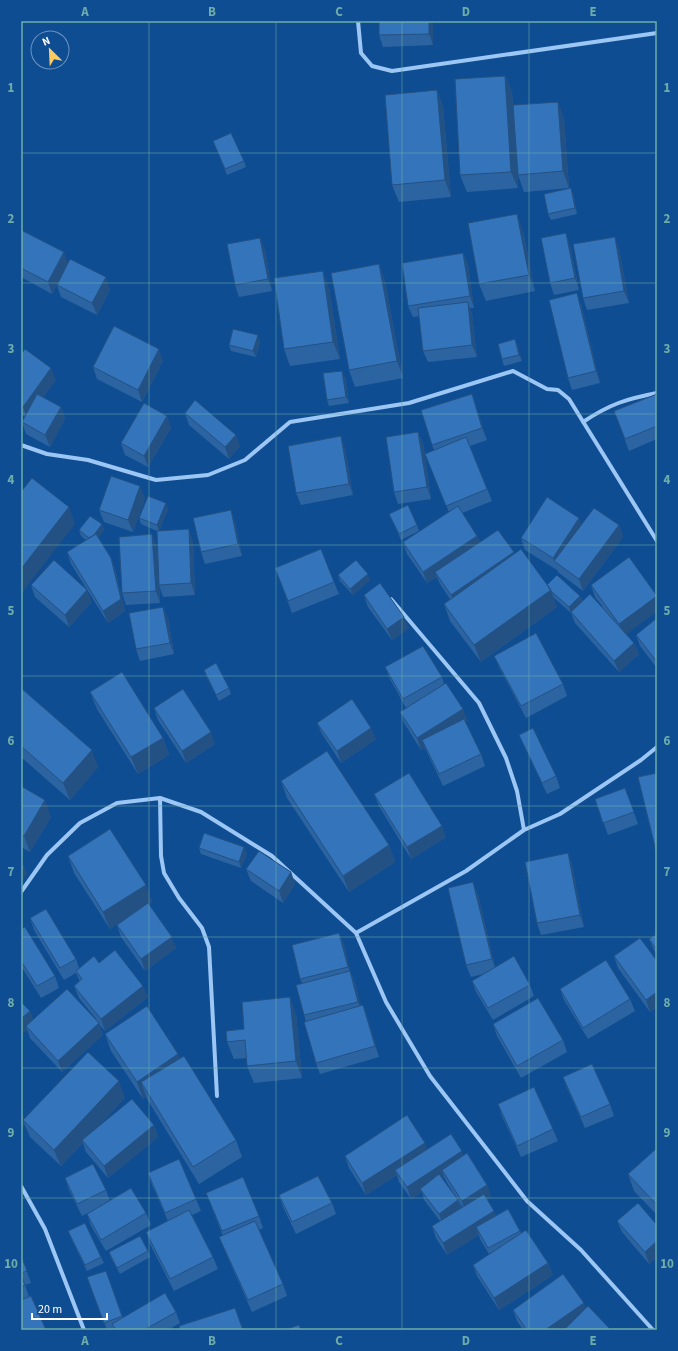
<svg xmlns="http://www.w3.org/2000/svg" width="678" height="1351" font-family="'Source Sans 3',sans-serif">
<rect width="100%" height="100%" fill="#0f4d93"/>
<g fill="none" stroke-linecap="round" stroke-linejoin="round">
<path stroke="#9cc6f4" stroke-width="4" d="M358,21L361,53L372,66L392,71L657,33
M583,422C610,404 626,399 657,393
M21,445L47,454L88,460L156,480L208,475L245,460L290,422L409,403L513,371L547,389L558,390L569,399L657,541
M391,599L479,703L506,758L517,791L524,830
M160,798L161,856L164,873L179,898L202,928L209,947L217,1096
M21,892L47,855L80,823L117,803L160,798L201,812L272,856L356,933L386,1002L430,1076L527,1201L581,1250L653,1330
M356,933L466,871L524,830L560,814L641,760L657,747
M21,1186L45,1229L84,1330"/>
</g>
<path fill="#2c64a1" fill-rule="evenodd" d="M433,21V45L383,47L379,35Z
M505,76L512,92L518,188L467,192L460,175Z
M437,90L443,107L451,197L399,202L392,185Z
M564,118L569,188L524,192L518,175Z
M213,141L244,161L246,167L227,175Z
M573,194L577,214L551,220L548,214Z
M21,230L68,264L110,289L97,315L61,297L57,285L52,294L21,277Z
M523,231L535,291L486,301L479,284Z
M570,245L579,290L554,295L550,283Z
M265,249L272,291L239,297L235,285Z
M619,249L629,303L587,310L583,298Z
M463,253L468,265L474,308H470L472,314L477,357L428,362L423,351L419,316L413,317L408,306Z
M379,264L385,281L403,378L355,387L349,370Z
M329,288L340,359L290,366L284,349Z
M581,304L600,383L572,390L568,378Z
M515,339L522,361L504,366L502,359Z
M260,341L256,357L231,351L229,345Z
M21,354L56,380L43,397L61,407L65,419L50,447L26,434L22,422L25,417L21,414Z
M163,361L142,402L97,379L93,367Z
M345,377L349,403L329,406L327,400Z
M472,394L487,440L470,446L492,501L462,513L477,536L480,542L514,552V554L547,585L580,596L582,601L603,607L595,597L591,585L657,596V611L626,634L634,643L639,654L619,672L575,623L571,613L553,597L557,607L481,662L450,621L444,604L450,599L440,584L437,577L427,583L407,554L403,542L449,512L425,454L434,450L432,445Z
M657,394V439L629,451L614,411Z
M185,413L240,446L229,459L189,425Z
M167,416L171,428L148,467L125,455L121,443Z
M418,432L423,443L431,499L398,504L394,492Z
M345,448L353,495L301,505L296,493Z
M145,498L133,532L104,522L99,510Z
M168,509L159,531L193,541L195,595L163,597L159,585L157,531L141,524L139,518Z
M389,514L417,525L419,531L401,540L392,520Z
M579,518L581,525H619L623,537L583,591L559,573L557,570L525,550L521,538Z
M235,522L242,556L205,564L201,552Z
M102,524L104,530L98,538L111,558L115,569L125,611L108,623L71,564L67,552L86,540L81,536L79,530Z
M157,546L160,603L126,605L122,593Z
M275,568L334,582L339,594L292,613Z
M338,575L370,580L353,595L340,581Z
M31,585L92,602L69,627L35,597Z
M364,595L409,628L392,640L368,607Z
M168,618L174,654L140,661L136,649Z
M657,618V668L640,646L636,635Z
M494,656L563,684L567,696L526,718L499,667Z
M385,667L442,677L444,684L468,721L465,722L481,754L485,766L443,786L425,748L421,750L404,723L400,712L406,708L390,679Z
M204,670L229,688L231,694L219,701L206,676Z
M21,688L98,767L70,800L21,757Z
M90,692L163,738L169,755L138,774L97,709Z
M154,708L215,744L186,763L158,720Z
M317,723L376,739L341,763L322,734Z
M519,735L556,776L560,788L547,794L524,746Z
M281,781L389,845L395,862L349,892L287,798Z
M21,786L51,817L30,852L21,847Z
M625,788L638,824L608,835L595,799Z
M374,794L446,837L411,859L379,806Z
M199,848L247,853L241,868L201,854Z
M568,853L572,865L584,927L541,935L537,923Z
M68,856L146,885L152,902L149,904L176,948L145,971L121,937L117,925L128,917L110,929L74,873Z
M246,869L291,872L295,884L283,903L251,881Z
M478,894L495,967L530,985L534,996L493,1020L476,992L472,981L483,974L471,977L466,965Z
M30,918L76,959L79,968L99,963L148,997L105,1031L99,1024L103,1035L62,1072L30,1038L27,1029L21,1035L30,1011L33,1020L96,1019L79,998L74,986L80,982L76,973L64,980L34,930Z
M21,929L55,976L59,988L41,998L21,966Z
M339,933L344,945L350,971L355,983L360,1005H363L367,1016L379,1057L320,1074L316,1063L306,1021L304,1015L302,983L300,979Z
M657,934V955L654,950L649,939Z
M614,956L657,961V1007L650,1012L618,968Z
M560,989L630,999L635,1011L588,1039L564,1000Z
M296,1014L302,1078L254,1083L247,1066V1058L234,1059L227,1042L244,1029Z
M493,1024L563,1040L567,1052L521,1078L497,1036Z
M105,1034L180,1058L236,1140L242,1157L199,1184L147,1099L146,1096L143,1099L111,1051Z
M563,1077L610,1104L614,1116L585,1128L567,1088Z
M125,1098L96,1129L154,1125L158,1137L108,1178L86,1152L83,1143L61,1166L30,1137L25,1125L21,1128V1113L24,1120Z
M498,1104L553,1129L558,1141L521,1157L502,1116Z
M657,1148V1215L634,1191L628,1174Z
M427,1149L463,1155L487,1185L491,1196L487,1199L496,1216L520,1231L521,1233L548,1263L553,1275L499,1310L477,1276L473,1265L489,1254L480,1239L479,1235L447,1255L436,1238L432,1226L440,1221L424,1200L422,1192L411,1199L399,1182L397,1175L366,1195L349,1168L345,1156ZM444,1177L446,1181L455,1196L442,1179ZM459,1201L462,1207L461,1208Z
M148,1173L196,1199L201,1211L192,1215L213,1257L218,1269L174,1291L150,1244L146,1232L168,1221L152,1185Z
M65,1178L106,1190L110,1201L146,1213L151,1225L106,1251L91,1226L87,1214L98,1208L82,1216L69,1190Z
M206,1193L259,1216L263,1228L258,1230L283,1284L287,1296L252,1312L224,1249L219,1237L223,1236Z
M279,1195L332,1203L336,1214L296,1234L283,1207Z
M617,1221L657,1225V1257L649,1264L622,1232Z
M68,1231L101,1257L104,1263L87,1271L71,1238Z
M148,1251L150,1257L120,1274L111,1258L109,1252Z
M21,1255L31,1283L25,1285L29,1297L21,1330Z
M106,1271L123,1318L176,1312L180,1323L168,1330H107L87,1277Z
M586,1308L611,1330H523L517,1321L513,1310Z"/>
<path fill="#245183" d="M429,21H433V45L429,34Z
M505,76L512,92L518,188L511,172Z
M437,90L443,107L451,197L445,180Z
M558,102L564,118L569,188L563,171Z
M571,188L573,194L577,214L575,208Z
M517,214L523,231L535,291L529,275Z
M566,233L570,245L579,290L575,278Z
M615,237L619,249L629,303L624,291Z
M260,238L265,249L272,291L268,279Z
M64,252L68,264L52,294L48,282Z
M463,253L468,265L474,308L470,296Z
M379,264L385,281L403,378L397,361Z
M323,271L329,288L340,359L333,342Z
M106,277L110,289L97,315L92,303Z
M577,293L581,304L600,383L596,371Z
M468,302L472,314L477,357L472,345Z
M258,335L260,341L256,357L253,351Z
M515,339L518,345L522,361L519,355Z
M159,349L163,361L142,402L138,390Z
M51,368L56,380L27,418L23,407Z
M342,371L345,377L349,403L346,397Z
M472,394L476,406L487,440L482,428Z
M61,407L65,419L50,447L45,435Z
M167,416L171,428L148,467L144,456Z
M418,432L423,443L431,499L427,487Z
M236,435L240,446L229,459L225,447Z
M341,436L345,448L353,495L349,484Z
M140,486L145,498L133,532L128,520Z
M166,503L168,509L159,531L157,525Z
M69,507L75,524L21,594V569Z
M231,510L235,522L242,556L238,544Z
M579,518L583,529L554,561L557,570L553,558Z
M102,524L104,530L93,545L91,539Z
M619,525L623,537L583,591L579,579Z
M189,529L193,541L195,595L191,583Z
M152,534L157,546L160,603L156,591Z
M477,536L482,547L435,572L437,577L427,583L423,572Z
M514,552L518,564L455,606L451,595Z
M111,558L115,569L125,611L108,623L103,611Z
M368,574L370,580L353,595L350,589Z
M87,590L92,602L69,627L65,615Z
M551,590L557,607L481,662L474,645Z
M580,596L582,602L571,612V613L569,607Z
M657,596V611L624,636L619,624Z
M163,607L168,618L174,654L170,643Z
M404,617L409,628L392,640L387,629Z
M634,643L639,654L619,672L614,661Z
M463,709L468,721L426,748L422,740L425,748L421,750L417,738Z
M371,728L376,739L341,763L337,751Z
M211,732L215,744L186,763L182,751Z
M163,738L169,755L138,774L131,757Z
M92,750L98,767L70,800L63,783Z
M45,800L51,817L30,852L24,836Z
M442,826L446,837L411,859L407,847Z
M389,845L395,862L349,892L343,876Z
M244,847L247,853L241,868L239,862Z
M568,853L572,865L584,927L580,915Z
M24,867L27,873L21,883V873Z
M291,872L295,884L283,903L279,891Z
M473,882L478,894L496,971L492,959Z
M146,885L152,902L110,929L103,912Z
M339,933L344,945L352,979L348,967Z
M172,937L176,948L145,971L141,959Z
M350,971L355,983L363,1013L358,1002Z
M143,986L148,997L105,1031L101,1019Z
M657,992V1007L650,1012L646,1000Z
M290,997L296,1014L302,1078L296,1061Z
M363,1005L367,1016L379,1057L375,1046Z
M30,1011L34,1023L26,1026L27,1029L21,1035V1019Z
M99,1023L103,1035L62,1072L58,1061Z
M178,1054L185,1071L141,1082L146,1096L143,1099L137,1082Z
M119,1081L125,1098L84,1142L82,1140L83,1143L61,1166L54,1150Z
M21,1113L25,1125L21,1128Z
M154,1125L158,1137L108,1178L104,1166Z
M425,1143L429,1155L395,1170L397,1175L366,1195L362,1183Z
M462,1151L466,1163L442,1170L444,1177L422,1192L420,1189L422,1192L411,1199L407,1187Z
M487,1185L491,1196L466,1213L462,1201Z
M458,1200L462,1211L443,1225L439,1214Z
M494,1211L498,1223L476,1227L479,1235L447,1255L443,1243Z
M657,1241V1257L649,1264L645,1252Z
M548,1263L553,1275L499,1310L494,1298Z
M584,1303L588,1314L566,1330H545Z"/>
<path fill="#3374bb" stroke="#245183" d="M379,21H429V34L379,35Z
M505,76L511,172L460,175L455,79Z
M437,90L445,180L392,185L385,95Z
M558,102L563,171L518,175L513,105Z
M231,133L244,161L225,169L213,141Z
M571,188L575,208L548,214L544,194Z
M517,214L529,275L479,284L468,223Z
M21,230L64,252L48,282L21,268Z
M566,233L575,278L550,283L541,238Z
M615,237L624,291L583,298L573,244Z
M260,238L268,279L235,285L227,244Z
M463,253L470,296L408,306L402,263Z
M70,259L106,277L92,303L57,285Z
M379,264L397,361L349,370L331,273Z
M323,271L333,342L284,349L274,278Z
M577,293L596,371L568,378L549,300Z
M468,302L472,345L423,351L418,308Z
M114,326L159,349L138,390L93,367Z
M233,329L258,335L253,351L229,345Z
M515,339L519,355L502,359L498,344Z
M25,349L51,368L23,407L21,405V354Z
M342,371L346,397L327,400L323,373Z
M37,394L61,407L45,435L22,422Z
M472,394L482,428L432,445L421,410Z
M657,394V426L625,439L614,411Z
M195,400L236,435L225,447L185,413Z
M144,403L167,416L144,456L121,443Z
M418,432L427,487L394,492L386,437Z
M341,436L349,484L296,493L288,446Z
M466,437L487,489L446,506L425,454Z
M111,476L140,486L128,520L99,510Z
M32,478L69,507L21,569V492Z
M148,496L166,503L157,525L139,518Z
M547,497L579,518L553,558L521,538Z
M408,505L417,525L399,534L389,514Z
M458,506L477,536L423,572L403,542Z
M594,508L619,525L579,579L554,561Z
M231,510L238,544L201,552L193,518Z
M90,516L102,524L94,535L89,538L79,530Z
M189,529L191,583L159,585L157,531Z
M498,530L514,552L451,595L435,572Z
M96,534L111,558L121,599L103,611L67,552Z
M152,534L156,591L122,593L119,537Z
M321,549L334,582L288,601L275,568Z
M521,549L551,590L474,645L444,604Z
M629,557L657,596L619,624L591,585Z
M54,560L87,590L65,615L31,585Z
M356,560L368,574L350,589L338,575Z
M557,575L580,596L569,607L551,591L547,585Z
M380,583L404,617L387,629L364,595Z
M590,594L634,643L614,661L571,612Z
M163,607L170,643L136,649L129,613Z
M657,618V662L636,635Z
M536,633L563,684L521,706L494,656Z
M423,646L442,677L403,699L385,667Z
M216,663L229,688L216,695L204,670Z
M122,672L163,738L131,757L90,692Z
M446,683L463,709L417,738L400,712Z
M21,688L92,750L63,783L21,746Z
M183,689L211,732L182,751L154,708Z
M352,699L371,728L337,751L317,723Z
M464,719L481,754L439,774L422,740Z
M533,728L556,776L542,783L519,735Z
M327,751L389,845L343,876L281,781Z
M409,773L442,826L407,847L374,794Z
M657,773V855L638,777Z
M21,786L45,800L24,836L21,834Z
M625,788L634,812L603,823L595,799Z
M110,829L146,885L103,912L68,856Z
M204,833L244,847L239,862L199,848Z
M259,851L291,872L279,891L246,869Z
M568,853L580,915L537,923L525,862Z
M21,865L24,867L21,873Z
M473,882L492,959L466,965L448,888Z
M148,903L172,937L141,959L117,925Z
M46,909L76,959L60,968L30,918Z
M25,927L55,976L37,986L21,961V929Z
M339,933L348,967L300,979L292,945Z
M657,934V950L649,939Z
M640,938L657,961V992L646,1000L614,956Z
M115,950L143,986L101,1019L74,986L82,979L76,971L94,956L99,963Z
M514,956L530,985L488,1008L472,981Z
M606,960L630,999L583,1028L560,989Z
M350,971L358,1002L304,1015L296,985Z
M67,989L99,1023L58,1061L26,1026Z
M290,997L296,1061L247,1066L245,1040L227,1042L226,1031L244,1029L242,1002Z
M538,998L563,1040L517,1066L493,1024Z
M21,1002L30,1011L21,1019Z
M363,1005L375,1046L316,1063L304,1022Z
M147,1006L178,1054L137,1082L105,1034Z
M88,1052L119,1081L54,1150L23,1120Z
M184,1056L236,1140L193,1167L141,1082Z
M592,1064L610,1104L581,1117L563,1077Z
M534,1087L553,1129L517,1146L498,1104Z
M132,1099L154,1125L104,1166L82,1140Z
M407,1115L425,1143L362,1183L345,1156Z
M451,1134L462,1151L407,1187L395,1170Z
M657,1148V1205L628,1174Z
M467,1153L487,1185L462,1201L442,1170Z
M179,1159L196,1199L165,1213L148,1173Z
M93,1164L106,1190L77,1204L65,1178Z
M439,1174L458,1200L439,1214L420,1189Z
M318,1176L332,1203L292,1222L279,1195Z
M243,1177L259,1216L222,1231L206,1193Z
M131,1188L146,1213L101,1240L87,1214Z
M484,1194L494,1211L443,1243L432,1226Z
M638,1203L657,1225V1241L645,1252L617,1221Z
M508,1209L520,1231L488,1248L476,1227Z
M189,1210L213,1257L170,1279L146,1232Z
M255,1221L283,1284L248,1300L219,1237Z
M85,1223L101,1257L85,1265L68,1231Z
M526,1230L548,1263L494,1298L473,1265Z
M140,1236L148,1251L117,1268L109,1252Z
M21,1255L27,1271L21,1273Z
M106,1271L122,1316L104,1323L87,1277Z
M563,1274L584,1303L545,1330H527L513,1310Z
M21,1275L25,1285L21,1287Z
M165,1293L176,1312L144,1330H116L112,1324Z
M31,1296L46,1330H21V1300Z
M588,1306L611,1330H564Z
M235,1308L243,1330H180L179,1326Z
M299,1325L301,1330H284Z"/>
<path fill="none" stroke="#6fada8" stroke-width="1" stroke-opacity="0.55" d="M149,21V1330M276,21V1330M402,21V1330M529,21V1330M21,153H657M21,283H657M21,414H657M21,545H657M21,676H657M21,806H657M21,937H657M21,1068H657M21,1198H657"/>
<rect width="678" height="1351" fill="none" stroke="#0f4d93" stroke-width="44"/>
<g transform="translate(50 50) rotate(336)"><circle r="19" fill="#0f4d93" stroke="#6f94be"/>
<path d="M0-3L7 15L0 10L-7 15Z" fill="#ffcb5e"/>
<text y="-6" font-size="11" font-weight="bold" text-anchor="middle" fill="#ffffff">N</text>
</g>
<path d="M32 1313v6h75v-6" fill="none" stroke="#ffffff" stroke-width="2"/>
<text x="38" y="1313" font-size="12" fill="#ffffff" stroke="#0f4d93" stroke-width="3" paint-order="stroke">20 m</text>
<rect x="22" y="22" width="634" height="1307" fill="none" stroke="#6fada8" stroke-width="1.5"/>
<g font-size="13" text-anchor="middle" font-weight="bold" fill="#6fada8">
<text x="85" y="16">A</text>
<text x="212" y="16">B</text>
<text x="339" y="16">C</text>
<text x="466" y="16">D</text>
<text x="593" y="16">E</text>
<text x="11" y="92">1</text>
<text x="667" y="92">1</text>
<text x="11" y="223">2</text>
<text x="667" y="223">2</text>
<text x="11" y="353">3</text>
<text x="667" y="353">3</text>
<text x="11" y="484">4</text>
<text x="667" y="484">4</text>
<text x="11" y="615">5</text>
<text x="667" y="615">5</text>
<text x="11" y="745">6</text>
<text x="667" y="745">6</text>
<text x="11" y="876">7</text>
<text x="667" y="876">7</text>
<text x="11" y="1007">8</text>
<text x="667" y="1007">8</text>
<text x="11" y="1137">9</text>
<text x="667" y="1137">9</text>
<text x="11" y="1268">10</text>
<text x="667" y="1268">10</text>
<text x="85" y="1345">A</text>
<text x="212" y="1345">B</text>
<text x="339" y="1345">C</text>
<text x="466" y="1345">D</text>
<text x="593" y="1345">E</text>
</g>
</svg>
